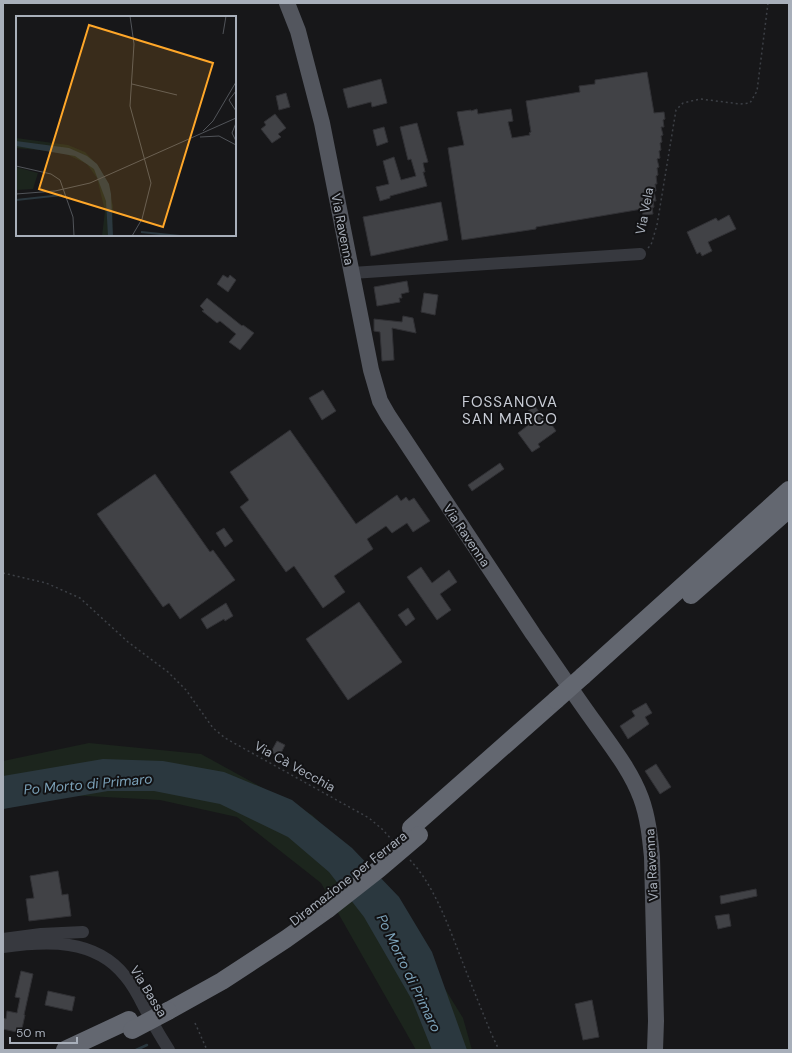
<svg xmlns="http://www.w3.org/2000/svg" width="792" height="1053" font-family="'DM Sans',sans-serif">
<rect width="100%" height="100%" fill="#171719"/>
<path fill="#1c251d" d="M89,743L201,754L312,815L377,879L463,1018L472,1050H416L321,883L237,817L160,800L68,795L3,809V761Z"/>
<path fill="#2b383f" d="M103,759L163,761L224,772L292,800L352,848L399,897L432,952L467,1050H432L412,1000L364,917L329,872L288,837L220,804L154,791H108L3,809V776Z"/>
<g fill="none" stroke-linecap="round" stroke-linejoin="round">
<path stroke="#2b383f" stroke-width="2.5" d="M136,1050L147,1045"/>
</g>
<path fill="#414246" stroke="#313135" d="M647,72L654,113L664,112L665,119L663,120L664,127H661L663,135L661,136L662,142L660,143L661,150L659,151L660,158L657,159L659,167L657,168L658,175L656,176L657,184H655L656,191H654L656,201H653L654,207L652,208L653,214L643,215L642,209L536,227V229L462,240L448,148L464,145L457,112L471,110V111L477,109L478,114L511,109L513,121L508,122L512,138L530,135L529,133L531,132L526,101L580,92L579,86L595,84V80Z
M381,79L387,103L372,107L371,102L348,108L343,89Z
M286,93L290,107L279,110L276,96Z
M275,114L286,128L278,134L281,137L272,143L261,129L266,125L264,122Z
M417,123L428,162L423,163L425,172H423L427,186L390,196V198L380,201L376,187L389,184L383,161L394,157L401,180L416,176L411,159L408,160L400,127Z
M384,127L388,142L377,146L373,130Z
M441,202L448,240L371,256L363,217Z
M729,215L736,229L708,242L712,251L702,256L700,252L697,254L687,232L716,218L718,221Z
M223,275L228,278L230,275L236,280L228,292L217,284Z
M407,281L409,292L401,294L402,298H399L400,302L377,306L374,287Z
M424,293L438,295L435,315L421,312Z
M207,298L242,326L243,325L254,333L240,350L229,342L236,334L220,321L217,323L202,311L204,310L200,306Z
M403,316L413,318L416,333L392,328L394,360L382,361L380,332L374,331V319L402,322Z
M323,390L336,411L322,420L309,398Z
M535,406L543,418L546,416L556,431L538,444L540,447L532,452L518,433L531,423L524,414Z
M290,430L356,524L397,495L401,501L406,497L409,501L414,498L430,521L413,532L407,523L392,533L386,526L367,539L373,549L334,576L345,592L323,608L294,566L286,572L240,507L249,500L230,472Z
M500,463L504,469L472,491L468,485Z
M155,474L210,552L213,550L235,580L180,619L169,603L163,607L97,514Z
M224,528L233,541L225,547L216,533Z
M421,567L432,583L449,570L457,582L440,594L451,610L437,620L407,577Z
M359,602L402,662L348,700L306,639Z
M226,603L233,616L225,621L224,619L207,629L201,619Z
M408,608L415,619L406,626L398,615Z
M646,703L652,713L645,717L649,724L628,739L620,726L635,716L632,711Z
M277,741L285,745L279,757L271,752Z
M656,764L671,787L660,794L645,771Z
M58,871L62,895L68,894L71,916L29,921L26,899L34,898L30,876Z
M756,889L757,896L721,904L720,896Z
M729,914L731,926L718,929L715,916Z
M21,971L33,974L24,1015H25L21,1033L3,1029V1018L6,1019L7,1011L17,1013L20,998L15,997Z
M48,991L75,997L72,1011L45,1005Z
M592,1000L599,1037L583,1040L575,1004Z"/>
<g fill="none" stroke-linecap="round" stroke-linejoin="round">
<path stroke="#3d4046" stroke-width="1.5" stroke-dasharray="2 3" stroke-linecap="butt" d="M648,248L651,245L657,225L676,110L683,103L700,99L740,104L750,103L757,91L768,3
M3,573L46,583L80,598L128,642L168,672L186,690L213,728L225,738L369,818L382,829L393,841
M410,860C433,884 447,922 459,953C469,979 480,1006 491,1033L499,1050
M195,1023L207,1050"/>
<path stroke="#37393f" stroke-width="12" d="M352,273L640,254
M3,939L41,934L83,932
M3,947C46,941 95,938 125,976C133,985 139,997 144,1007C152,1022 160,1036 169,1050"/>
<path stroke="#53565e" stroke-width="16" d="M287,3L298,31L322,123L371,370L380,401L388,415C436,488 485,561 533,634C554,664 574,694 595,723C612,747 631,771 641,798C648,817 650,837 652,857L656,1021L655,1050"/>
<path stroke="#636770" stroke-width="18" d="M691,595L789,509
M583,676L789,490
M411,828L556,700
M168,1011L222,981L286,939L328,909
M65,1050L129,1020"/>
<path stroke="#636770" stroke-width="18" d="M556,700L583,676
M328,909L379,869L419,835
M132,1030L168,1011"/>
</g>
<g text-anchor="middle" stroke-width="4" stroke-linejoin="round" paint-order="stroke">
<g font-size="13" fill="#a8afba" stroke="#121214">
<text transform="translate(644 211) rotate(-79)" y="5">Via Vela</text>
<text transform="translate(343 229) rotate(79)" y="5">Via Ravenna</text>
<text transform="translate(467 535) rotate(56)" y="5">Via Ravenna</text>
<text transform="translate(295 766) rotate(29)" y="5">Via Cà Vecchia</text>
<text transform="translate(651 865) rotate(-93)" y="5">Via Ravenna</text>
<text transform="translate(348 878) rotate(-38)" y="5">Diramazione per Ferrara</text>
<text transform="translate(149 991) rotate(58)" y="5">Via Bassa</text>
</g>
<g font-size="14" font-style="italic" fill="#7ba1b8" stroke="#121214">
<text transform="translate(88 784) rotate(-5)" y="5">Po Morto di Primaro</text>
<text transform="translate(409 973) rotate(64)" y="5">Po Morto di Primaro</text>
</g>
<g font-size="15" letter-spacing="1" fill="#c9cdd6" stroke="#121214">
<text x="510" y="407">FOSSANOVA<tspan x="510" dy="17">SAN MARCO</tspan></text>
</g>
</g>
<g transform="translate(16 16)">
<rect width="220" height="220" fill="#171719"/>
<path d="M0,122L52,129L69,136L83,151L90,164L97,190L96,220H86L89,195L81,162L71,148L46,136L0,132ZM0,151L22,157L17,173L0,174Z" fill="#1c251d"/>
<path d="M0,125L53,132L71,140L81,148L93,168L95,178L97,220H92L90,185L78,153L59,140L0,130Z" fill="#2b383f"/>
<path fill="none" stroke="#2b383f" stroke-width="2" d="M0,184L46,179M125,216L164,220"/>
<path fill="none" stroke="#515459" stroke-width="1" d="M114,0L118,28L114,90L135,167L126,203L116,220M207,18L210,0M116,68L161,79M220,75L213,84L220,95M220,107L216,117L220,125M187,115L197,105L220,66M184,121L203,120L220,129M0,150L35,158L44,164L57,201L58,220M0,178L39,175L74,167L220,102"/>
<path fill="#ffa729" fill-opacity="0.15" stroke="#ffa729" stroke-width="2" d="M73,9L197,47L147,211L23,173Z"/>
<rect width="220" height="220" fill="none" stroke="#a8afba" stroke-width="2"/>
</g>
<rect width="792" height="1053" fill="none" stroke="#a8afba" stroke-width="8"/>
<path d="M10 1037v6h67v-6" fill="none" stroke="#a8afba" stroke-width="2"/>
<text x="16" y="1037" font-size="12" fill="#a8afba" stroke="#121214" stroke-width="3" paint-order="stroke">50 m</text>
</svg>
